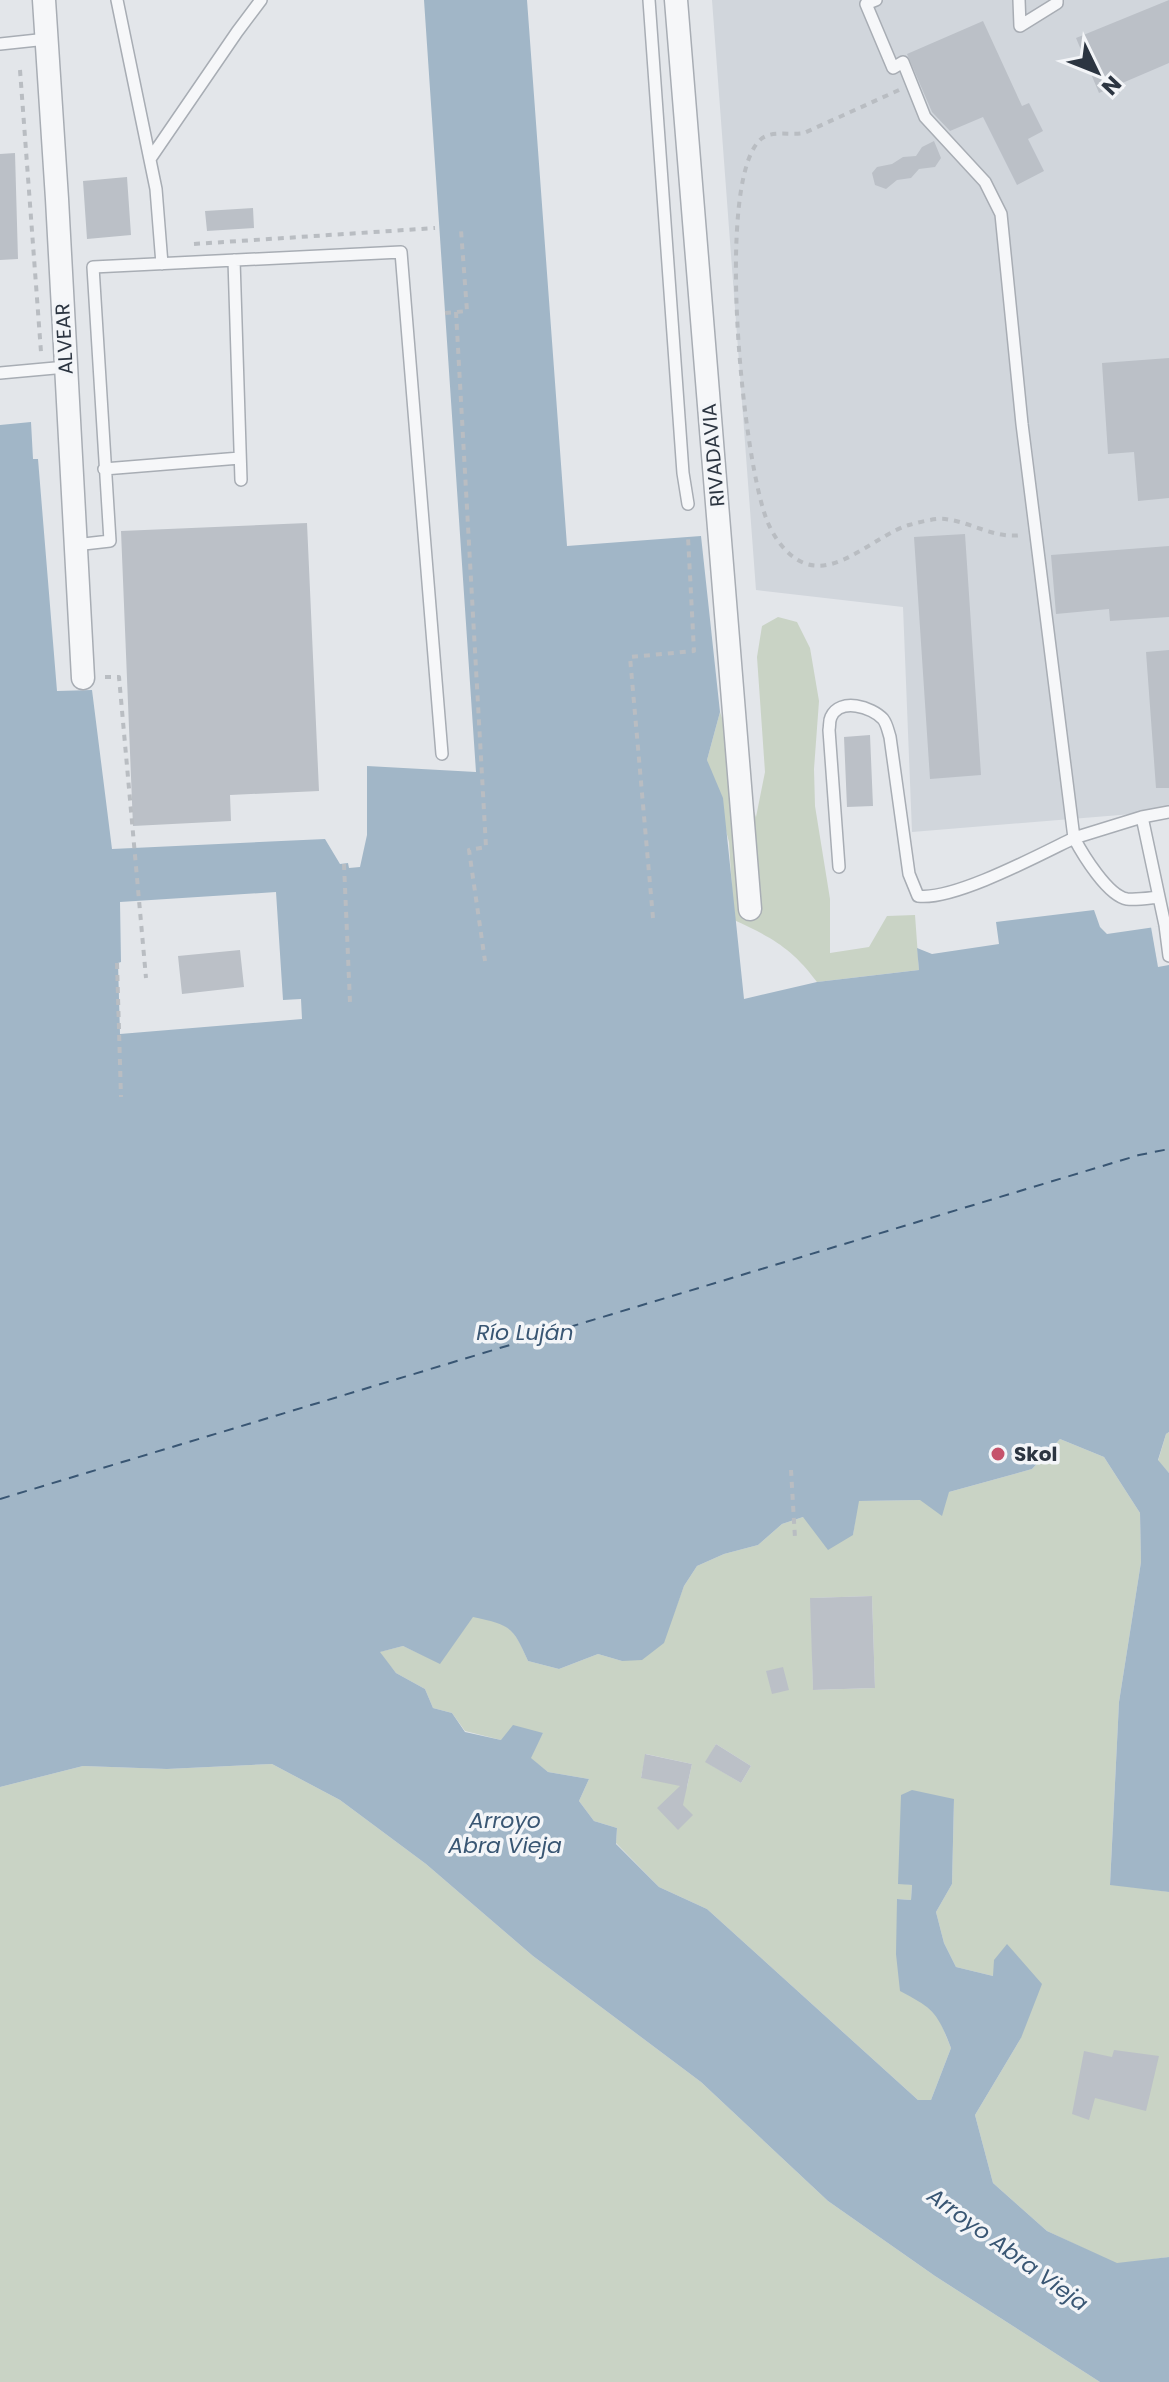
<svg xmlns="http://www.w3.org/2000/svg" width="1169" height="2382" font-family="Poppins,sans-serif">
<rect width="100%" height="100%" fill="#e3e6ea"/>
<path fill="#d1d6dc" d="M712,0H1169V811L912,832L903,607L756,590Z"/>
<path fill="#c9d3c5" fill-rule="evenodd" d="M778,617L797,622L810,648L819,701L814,769L815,806L830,899V953L869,947L887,916L915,915L919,970L817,982C792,948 771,937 734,920L729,842L707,760L720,712L756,817L765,772L757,657L762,626Z
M1169,1432V1473L1158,1461L1166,1434Z
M1060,1439L1104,1457L1140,1513L1141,1562L1119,1702L1110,1884L1169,1892V2257L1117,2264L1047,2231L993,2183L975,2115L1021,2038L993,1976L956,1967L944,1943L936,1912L952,1884L954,1799L898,1883L912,1885L911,1900L898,1899L924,2004L938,2016L951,2048L931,2100H918L707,1909L659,1887L616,1843L617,1828L594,1821L579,1801L589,1779L548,1772L530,1758L543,1733L501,1740L465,1731L452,1713L433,1708L425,1689L396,1673L379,1652L403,1646L440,1663L473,1616C511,1624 513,1627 528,1661L559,1669L598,1654L622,1661L674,1613L684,1586L697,1566L724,1554L758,1545L782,1524L803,1517L853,1535L858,1501L920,1500L1032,1469ZM872,1596L875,1688L813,1690L811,1598ZM716,1744L751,1766L741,1783L706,1762ZM646,1754L692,1764L687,1787L641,1777Z
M272,1764L340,1800L426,1864L533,1956L701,2082L828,2201L935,2276L1100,2382H0V1787L83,1766L167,1769Z"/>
<path fill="#a1b6c7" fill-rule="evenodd" d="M424,0H527L567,546L701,536L720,712L707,760L723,798L744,999L817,982L919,970L917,948L932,954L999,944L996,922L1094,910L1100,927L1107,934L1169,925V1432L1166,1434L1158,1460L1169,1473V1892L1110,1885L1119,1702L1141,1562L1140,1513L1104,1457L1060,1439L1032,1469L949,1492L942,1516L920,1500L859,1501L853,1535L828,1550L803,1517L782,1524L758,1545L724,1554L697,1566L684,1586L664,1643L642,1660L622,1661L598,1654L559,1669L528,1661C513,1627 511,1625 473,1617L440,1664L403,1646L380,1652L396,1673L425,1689L433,1708L452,1713L465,1732L501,1740L513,1725L543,1733L531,1758L548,1772L589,1779L579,1801L594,1821L617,1828L616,1844L659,1887L707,1909L918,2100H931L951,2048C937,2012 934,2009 900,1991L896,1954L897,1899L911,1900L912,1885L898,1884L901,1795L912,1790L954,1799L952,1884L936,1912L944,1943L956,1967L993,1976L994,1960L1007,1944L1042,1984L1021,2038L975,2115L993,2183L1047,2231L1117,2263L1169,2257V2382H1100L935,2276L828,2201L701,2082L533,1956L426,1864L340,1800L272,1764L167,1769L83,1766L0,1787V425L31,422L33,459H38L57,691L92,690L112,849L325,839L340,864L348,863L349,868L360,867L367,835V766L476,772ZM276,892L283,1000L301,999L302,1019L120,1034L118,963L121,962L120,902Z"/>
<path fill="#e3e6ea" d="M1169,925V965L1158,967L1151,927Z"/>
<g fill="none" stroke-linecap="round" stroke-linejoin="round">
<path stroke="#395673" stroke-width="2" stroke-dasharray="10 8" stroke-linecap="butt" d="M0,1499L1139,1155L1169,1149"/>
</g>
<path fill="#bbc0c7" d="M1169,0V63L1099,93L1076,38Z
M983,21L1022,106L1029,103L1043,131L1028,139L1044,171L1017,185L983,117L950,131L932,112L907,54Z
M934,141L941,158L935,167L919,169L911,178L897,180L886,189L875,185L872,173L877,167L892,164L903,157L916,156L922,147Z
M15,153L18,259L0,260V154Z
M127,177L131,235L87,239L83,181Z
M253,208L254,228L207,231L205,211Z
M1169,358V498L1138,501L1134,452L1108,454L1102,363Z
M307,523L319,791L230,795L231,821L133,826L121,531Z
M965,534L981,775L930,779L914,537Z
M1169,546V617L1110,621L1109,609L1056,614L1051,555Z
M1169,650V788H1156L1146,652Z
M870,735L873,806L847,807L844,737Z
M240,950L244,987L182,994L178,956Z
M872,1596L875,1688L813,1690L810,1598Z
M783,1667L789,1690L772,1694L766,1671Z
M716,1744L751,1766L741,1783L705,1762Z
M645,1754L692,1764L683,1805L693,1815L678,1830L657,1808L680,1786L641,1778Z
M1114,2050L1159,2056L1146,2111L1095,2098L1089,2120L1072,2114L1084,2051L1112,2057Z"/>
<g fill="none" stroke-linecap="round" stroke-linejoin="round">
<g stroke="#a8adb4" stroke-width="14">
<path id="service" d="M117,0L156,189L162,264
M649,0L683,473L688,504
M1019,0L1020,26L1057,3V0
M0,44L47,39
M150,159L237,32L261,0
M234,260L241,480
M0,373L66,367
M104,469L240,458
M75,545L110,541L93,267L401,252L442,754
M1142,817L1165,925L1169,956
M839,867L829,730C830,725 829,721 831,717C840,697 872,707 883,719C887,724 888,731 890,737L909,874L918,896C953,901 1039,855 1074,838L1022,424L1001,214L985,182L925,117L903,62L893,68L866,4L876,0
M1159,897C1149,898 1137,900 1127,899C1108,896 1083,855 1074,838L1142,817L1169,812"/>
</g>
<g stroke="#a8adb4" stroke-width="25">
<path id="minor" d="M44,0L57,199L83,678
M676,0L750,909"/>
</g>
<path stroke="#b9bdc2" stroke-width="4" stroke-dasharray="6 6" stroke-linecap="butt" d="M20,70L41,352H38
M899,90L804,133C789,136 770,129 759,141C715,187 743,465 768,523C775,539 787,556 804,563C838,577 877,534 909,525C920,522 934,518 945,519C971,522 995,539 1021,535
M194,244L435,228
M456,312L486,847L469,850L485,961
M445,313L467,311L461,230
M105,677H119L146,978
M344,864L350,1002
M653,918L630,657L694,651L688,537
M117,963L121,1097
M791,1470L795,1538"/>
<use href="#service" stroke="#f6f7f9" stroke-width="11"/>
<use href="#minor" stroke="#f6f7f9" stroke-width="22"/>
</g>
<circle fill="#c5526b" stroke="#f3f5f8" stroke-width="3" cx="998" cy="1454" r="8"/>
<g text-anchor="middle" stroke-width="7" stroke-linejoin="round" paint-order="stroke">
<g font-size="20" fill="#2c3541" stroke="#f3f5f8">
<text transform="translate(64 339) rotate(-93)" y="7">ALVEAR</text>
<text transform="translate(713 455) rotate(-95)" y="7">RIVADAVIA</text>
</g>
<g font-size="20" font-weight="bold" fill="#2c3541" stroke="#f3f5f8" text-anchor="start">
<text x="1014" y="1461">Skol</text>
</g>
<g font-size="22" font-style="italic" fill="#395673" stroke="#f3f5f8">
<text x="525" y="1340">Río Luján</text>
<text x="505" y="1828">Arroyo<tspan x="505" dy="25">Abra Vieja</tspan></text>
<text transform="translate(1008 2249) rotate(36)" y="8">Arroyo Abra Vieja</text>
</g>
</g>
<g transform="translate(1097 72) rotate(133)" stroke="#f3f5f8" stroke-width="6" paint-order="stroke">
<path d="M0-6L14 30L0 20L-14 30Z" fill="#2c3541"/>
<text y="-12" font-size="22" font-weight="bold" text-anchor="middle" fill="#2c3541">N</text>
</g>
</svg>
